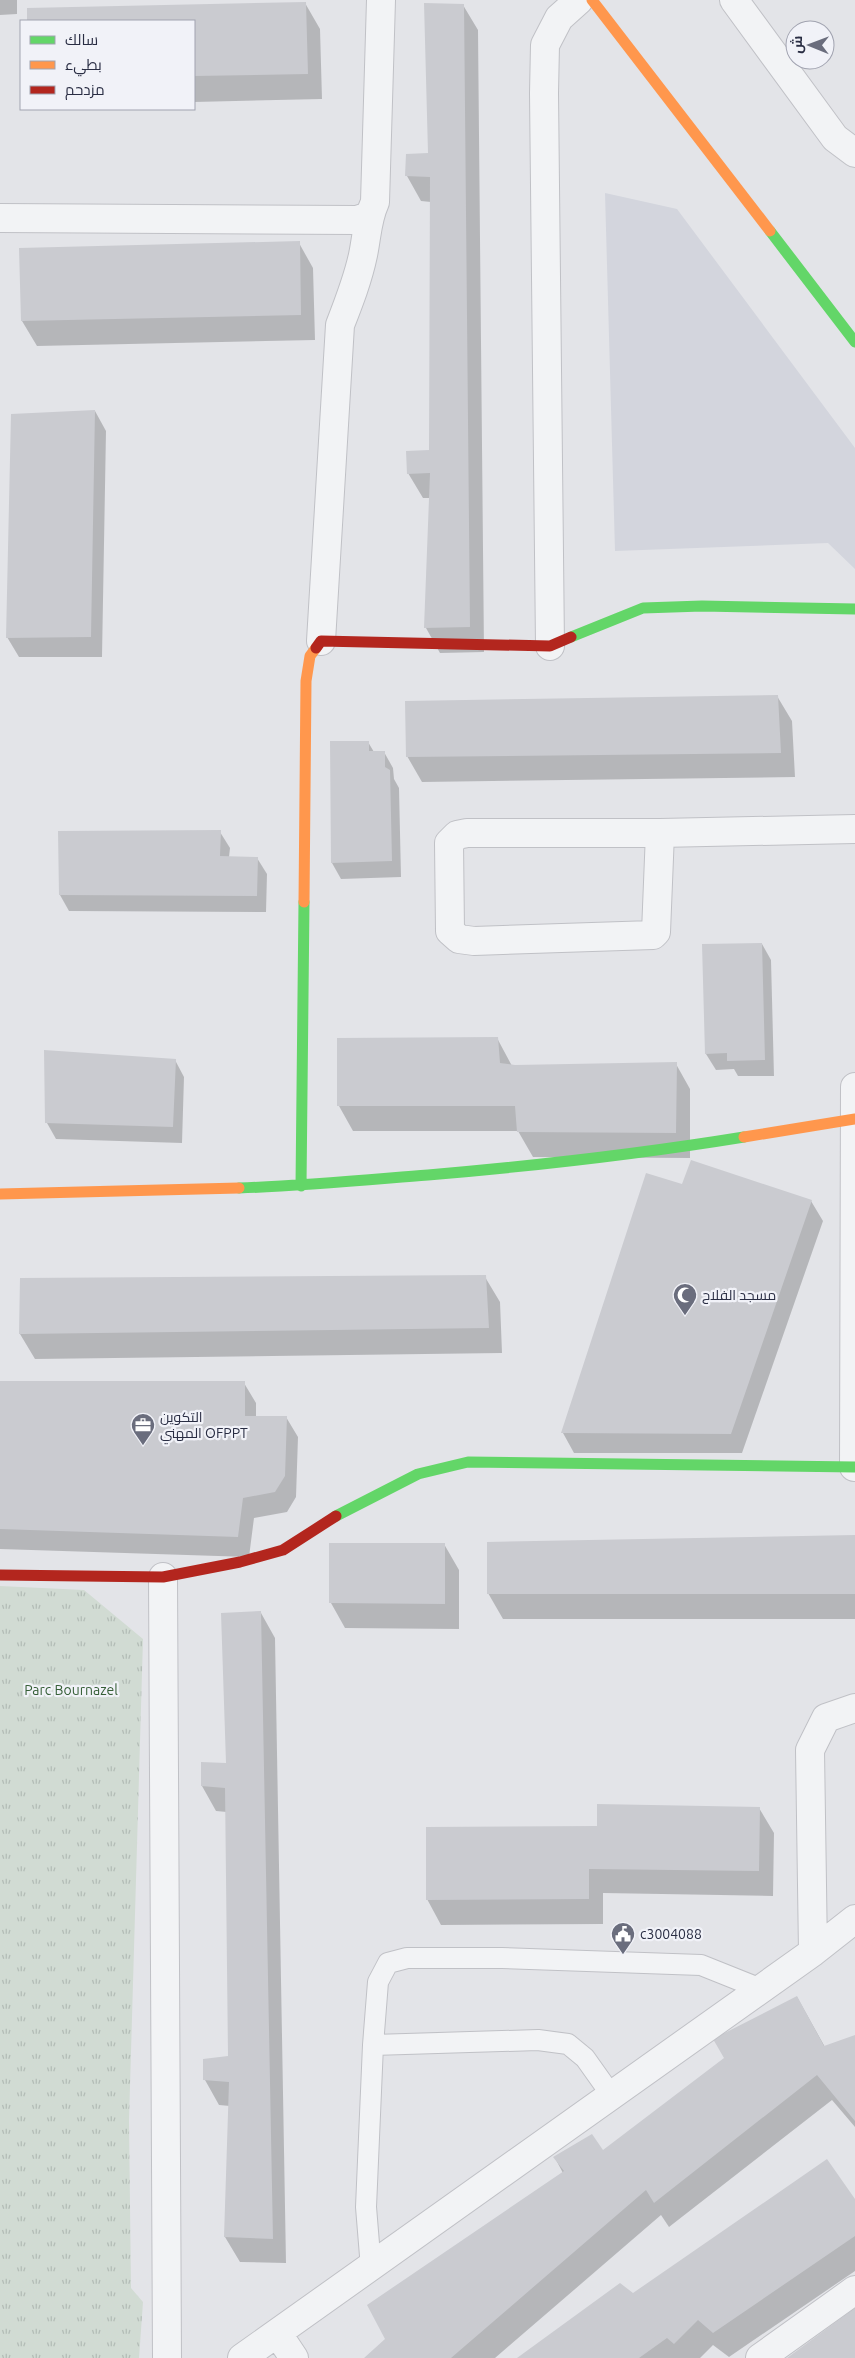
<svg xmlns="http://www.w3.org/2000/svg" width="855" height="2358" font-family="Ubuntu,Cairo,sans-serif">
<defs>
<pattern id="park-tufts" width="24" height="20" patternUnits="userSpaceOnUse" patternTransform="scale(1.25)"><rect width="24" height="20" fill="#d1dbd3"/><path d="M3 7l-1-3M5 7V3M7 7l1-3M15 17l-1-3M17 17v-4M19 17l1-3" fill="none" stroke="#b3bcb6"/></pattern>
</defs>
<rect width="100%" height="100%" fill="#e3e4e8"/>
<path fill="#d3d5dd" d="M605,193L677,209L855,448V569L828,543L615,551Z"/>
<path fill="url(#park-tufts)" d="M0,1586L84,1590L143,1639L129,2121L131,2288L143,2302L139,2358H0Z"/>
<path fill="#0003" d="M0,0H17V14L0,15Z
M305,3L320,29L322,99L194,102V21H28V10Z
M463,5L478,30L484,652L440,653L426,628L430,498H423L408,473L430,451L431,202L421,201L407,176L430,154Z
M299,243L313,268L315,340L37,346L22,321Z
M95,411L106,431L102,657H19L7,637Z
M777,696L792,721L795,777L422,782L407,756Z
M368,742L374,752H384L393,768L394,779L399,788L401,877L341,879L332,863Z
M60,832H220L230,848L229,857L257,858L267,874L266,912L69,911L60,895Z
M762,944L771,960L774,1076H738L734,1069L716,1070L706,1054Z
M497,1038L512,1066L676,1064L690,1089V1158L533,1157L518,1131H353L339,1106Z
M175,1060L184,1077L182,1143L56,1139L47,1123Z
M811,1201L823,1221L742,1453H574L563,1433Z
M485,1277L500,1302L502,1353L35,1359L20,1334Z
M0,1382L244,1383L256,1403V1417H286L298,1437L296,1497L287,1512L254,1518L249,1557L0,1549Z
M855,1536V1619H503L488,1593Z
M444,1544L459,1570V1629L345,1628L331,1603Z
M261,1613L275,1638L286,2263L240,2262L225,2237L230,2106L219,2105L205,2080L229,2057L227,1812L216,1811L202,1786L227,1764Z
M759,1808L774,1833L773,1896L603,1893V1924L441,1925L427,1899L598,1828Z
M797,1997L825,2047L855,2037V2127L832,2100L669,2227L661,2215L495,2358H366L563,2173L555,2158L603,2152L725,2058Z
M855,2201V2271L729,2357L713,2345L700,2358H519Z"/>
<path fill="#cacbd0" d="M306,2L308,74L194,76V21H27V8Z
M424,3L464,4L470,627L424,628L430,473L407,474L406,451L429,450L430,177L405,176L406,154L428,153Z
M300,241L301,315L21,321L19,248Z
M95,410L91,637L6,638L11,414Z
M778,695L781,753L406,757L405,701Z
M330,741H369V751H385V767L390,770L392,861L331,863Z
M221,830L220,856L258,857L257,896L59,895L58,831Z
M762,943L765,1060L727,1061V1053L705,1054L702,944Z
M498,1037L500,1063L515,1065L677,1062L676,1133L517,1132L515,1106H337V1038Z
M44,1050L176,1059L173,1127L45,1123Z
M691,1160L812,1200L731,1434L561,1433L646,1173L682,1184Z
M486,1275L489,1328L19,1334L20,1278Z
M0,1381H245V1416H287L285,1476L275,1492L243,1498L238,1537L0,1529Z
M855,1535V1594H487V1542Z
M329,1543H445V1604L329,1603Z
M261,1611L273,2239L224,2237L229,2082L203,2080V2059L228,2056L225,1788L201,1786V1762L226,1763L221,1613Z
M597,1804L760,1807L759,1871L589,1869V1899L426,1900V1827L597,1826Z
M797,1996L824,2046L855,2035V2121L817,2075L654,2203L646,2190L451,2358H364L385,2339L367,2305L564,2171L553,2157L592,2134L603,2150L724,2058L713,2039Z
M827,2159L855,2199V2236L713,2333L698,2320L674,2344L667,2338L639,2358H517L620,2283L633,2293Z
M855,2308V2358H787Z"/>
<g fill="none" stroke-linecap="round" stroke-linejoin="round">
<g stroke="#c0c1c6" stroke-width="22">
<path id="lane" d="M373,2045L538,2040L568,2044L585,2058L612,2096
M371,2268L366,2207L373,2045L378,1982L388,1963L407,1958H502L701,1965L761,1989"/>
</g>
<g stroke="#c0c1c6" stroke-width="30">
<path id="street" d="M734,0L835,138L855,153
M0,218L357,220L369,216
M321,641L340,325C349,302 358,279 363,255C367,236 367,219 375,202L381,0
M550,646L544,93L545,45L559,18L579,0
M660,833L656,932L653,935L474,941L459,939L450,931L449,843L457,835L467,833H660L855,829
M854,1467L855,1087
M163,1577L167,2358
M813,1952L810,1750L826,1718L855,1708
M278,2334L294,2358
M242,2358L813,1952L855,1919
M760,2358L855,2290"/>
</g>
<use href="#lane" stroke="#f2f3f5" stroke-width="20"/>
<use href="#street" stroke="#f2f3f5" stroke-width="28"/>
<path stroke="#63d668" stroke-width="11" d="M770,231L855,342
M571,637L643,608L702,606L855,609
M301,1186L304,902
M239,1188C302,1186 365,1180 428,1175C534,1166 639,1154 744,1137
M336,1516L418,1474L468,1462L855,1467"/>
<path stroke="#ff974d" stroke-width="11" d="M592,0L770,231
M304,902L306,681L310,656L316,648
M744,1137L855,1119
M0,1194L239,1188"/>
<path stroke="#b3261e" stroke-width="11" d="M316,648L321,641L550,646L571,637
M0,1575L163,1577L240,1562L283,1550L336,1516"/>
</g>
<defs>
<g id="mosque-pin" transform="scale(1.25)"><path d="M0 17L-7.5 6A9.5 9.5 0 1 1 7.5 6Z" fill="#6a6d7d" stroke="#f1f2f8"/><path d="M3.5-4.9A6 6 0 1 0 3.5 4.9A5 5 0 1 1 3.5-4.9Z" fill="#fff"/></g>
<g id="office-pin" transform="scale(1.25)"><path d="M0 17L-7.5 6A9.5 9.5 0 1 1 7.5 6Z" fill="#6a6d7d" stroke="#f1f2f8"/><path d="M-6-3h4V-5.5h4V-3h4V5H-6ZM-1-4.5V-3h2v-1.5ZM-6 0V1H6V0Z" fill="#fff"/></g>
<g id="civic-pin" transform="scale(1.25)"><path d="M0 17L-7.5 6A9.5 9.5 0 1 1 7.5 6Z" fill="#6a6d7d" stroke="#f1f2f8"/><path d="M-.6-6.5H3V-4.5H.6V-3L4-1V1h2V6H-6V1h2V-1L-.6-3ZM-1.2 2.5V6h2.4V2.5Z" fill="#fff"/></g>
</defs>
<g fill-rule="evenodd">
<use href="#mosque-pin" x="685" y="1295"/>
<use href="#office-pin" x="143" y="1425"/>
<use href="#civic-pin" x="623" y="1934"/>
</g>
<g text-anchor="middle" stroke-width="4.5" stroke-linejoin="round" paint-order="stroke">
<g font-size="14" fill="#292d43" stroke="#f1f2f8" text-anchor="start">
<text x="702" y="1300">مسجد الفلاح</text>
<text x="160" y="1422">التكوين<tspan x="160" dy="16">المهني OFPPT</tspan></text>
<text x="640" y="1939">c3004088</text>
</g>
<g font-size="14" fill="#365f37" stroke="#f1f2f8">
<text x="71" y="1695">Parc Bournazel</text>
</g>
</g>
<rect x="20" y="20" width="175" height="90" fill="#f1f2f8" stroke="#a1a3b0"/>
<rect x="30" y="36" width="25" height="8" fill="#63d668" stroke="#a1a3b0"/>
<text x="65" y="45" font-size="15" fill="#292d43">سالك</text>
<rect x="30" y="61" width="25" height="8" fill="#ff974d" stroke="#a1a3b0"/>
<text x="65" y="70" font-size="15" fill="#292d43">بطيء</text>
<rect x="30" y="86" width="25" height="8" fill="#b3261e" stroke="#a1a3b0"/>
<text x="65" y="95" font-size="15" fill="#292d43">مزدحم</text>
<g transform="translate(810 45) rotate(271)"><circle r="24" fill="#f1f2f8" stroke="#a1a3b0"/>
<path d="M0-4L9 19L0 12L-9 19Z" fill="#6a6d7d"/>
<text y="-8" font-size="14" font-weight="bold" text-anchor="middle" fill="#292d43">ش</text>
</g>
</svg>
